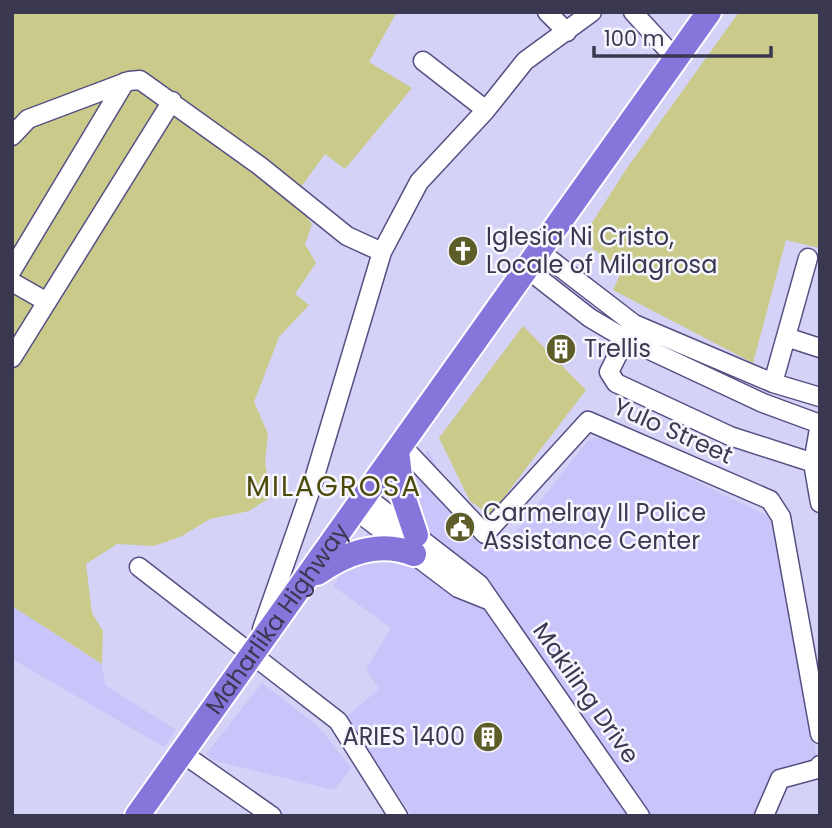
<svg xmlns="http://www.w3.org/2000/svg" width="832" height="828" font-family="Poppins,sans-serif">
<rect width="100%" height="100%" fill="#d4d2f6"/>
<path fill="#c9c5fb" d="M605,437L770,517L785,550L817,760L772,773L757,816H412L346,717L379,689L366,669L391,628L333,586L380,513L428,450L458,507L504,547L589,439Z
M12,606L102,664L105,685L176,730L164,747L12,659Z
M262,683L319,727L351,768L334,790L215,761L206,754Z"/>
<path fill="#caca8a" d="M12,12H397L369,62L412,88L345,169L325,154L293,198L312,224L305,244L316,263L295,294L309,305L279,337L254,402L268,434L265,462L271,497L249,511L210,519L182,536L154,546L117,544L86,564L92,613L103,631L102,664L12,606Z
M739,12H820V248L786,240L753,363L613,290L622,270L581,240L627,168Z
M523,326L586,390L492,513L488,514L470,501L439,438Z"/>
<g fill="none" stroke-linecap="round" stroke-linejoin="round">
<g stroke="#564f83" stroke-width="21">
<path id="minor" d="M547,12L567,32
M633,12L676,59
M423,61L486,110
M12,136L28,119L129,81L140,80L260,166L347,236L382,252
M539,251L634,324L773,383L820,397
M526,268L590,318L624,338L763,403L820,424
M12,270L125,82
M12,282L47,302
M630,330L609,372L616,383L730,436L820,465
M786,337L820,348
M12,358L172,101
M773,383L808,258
M820,423L813,463L820,503
M401,445L485,534L588,421L770,500L781,517L820,734
M365,496L479,584L640,816
M355,510L458,588L488,600
M139,567L338,721L398,816
M262,629L312,486L382,252L419,182L486,110L525,61L592,12
M182,753L272,816
M764,816L780,779L817,769L820,765"/>
</g>
<g stroke="#fff" stroke-width="28">
<g id="highway">
<path d="M397,451L402,493L416,535"/>
<path d="M317,573C346,553 379,540 414,554"/>
<path id="s1" d="M137,816L709,12"/>
</g>
</g>
<use href="#minor" stroke="#fff" stroke-width="18"/>
<use href="#highway" stroke="#8676dc" stroke-width="24"/>
</g>
<defs>
<g id="church-disc" transform="scale(1.575)"><circle r="9.5" fill="#5d5d2a" stroke="#f7f6fd"/><path d="M-1.2-6h2.4v3.5h3.3v2.4h-3.3V6h-2.4V-.1h-3.3v-2.4h3.3Z" fill="#fff"/></g>
<g id="building-disc" transform="scale(1.575)"><circle r="9.5" fill="#5d5d2a" stroke="#f7f6fd"/><path d="M-4-6H4V6H1V3H-1V6H-4ZM-2.5-4.3h1.7v1.8h-1.7ZM.8-4.3h1.7v1.8H.8ZM-2.5-1h1.7V.8h-1.7ZM.8-1h1.7V.8H.8Z" fill="#fff"/></g>
<g id="civic-disc" transform="scale(1.575)"><circle r="9.5" fill="#5d5d2a" stroke="#f7f6fd"/><path d="M-.6-6.5H3V-4.5H.6V-3L4-1V1h2V6H-6V1h2V-1L-.6-3ZM-1.2 2.5V6h2.4V2.5Z" fill="#fff"/></g>
</defs>
<g fill-rule="evenodd">
<use href="#church-disc" x="463" y="251"/>
<use href="#building-disc" x="561" y="349"/>
<use href="#civic-disc" x="460" y="527"/>
<use href="#building-disc" x="488" y="737"/>
</g>
<g text-anchor="middle" stroke-width="5" stroke-linejoin="round" paint-order="stroke">
<g font-size="24" fill="#3a3850" stroke="#f7f6fd" text-anchor="start">
<text x="486" y="245">Iglesia Ni Cristo,<tspan x="486" dy="28">Locale of Milagrosa</tspan></text>
<text x="584" y="357">Trellis</text>
<text x="483" y="521">Carmelray II Police<tspan x="483" dy="28">Assistance Center</tspan></text>
<text x="465" y="745" text-anchor="end">ARIES 1400</text>
</g>
<g font-size="24" fill="#3a3850" stroke="#f7f6fd">
<text transform="translate(673 431) rotate(24)" y="8">Yulo Street</text>
<text dy="8" stroke="none"><textPath href="#s1" startOffset="242">Maharlika Highway</textPath></text>
<text transform="translate(586 693) rotate(55)" y="8">Makiling Drive</text>
</g>
<g font-size="28" letter-spacing="2" fill="#4b4a0a" stroke="#f7f6fd">
<text x="334" y="496">MILAGROSA</text>
</g>
</g>
<rect width="832" height="828" fill="none" stroke="#3a3850" stroke-width="28"/>
<path d="M594 46v10h177v-10" fill="none" stroke="#3a3850" stroke-width="3.5"/>
<text x="604" y="46" font-size="21" fill="#3a3850" stroke="#f7f6fd" stroke-width="5" paint-order="stroke">100 m</text>
</svg>
